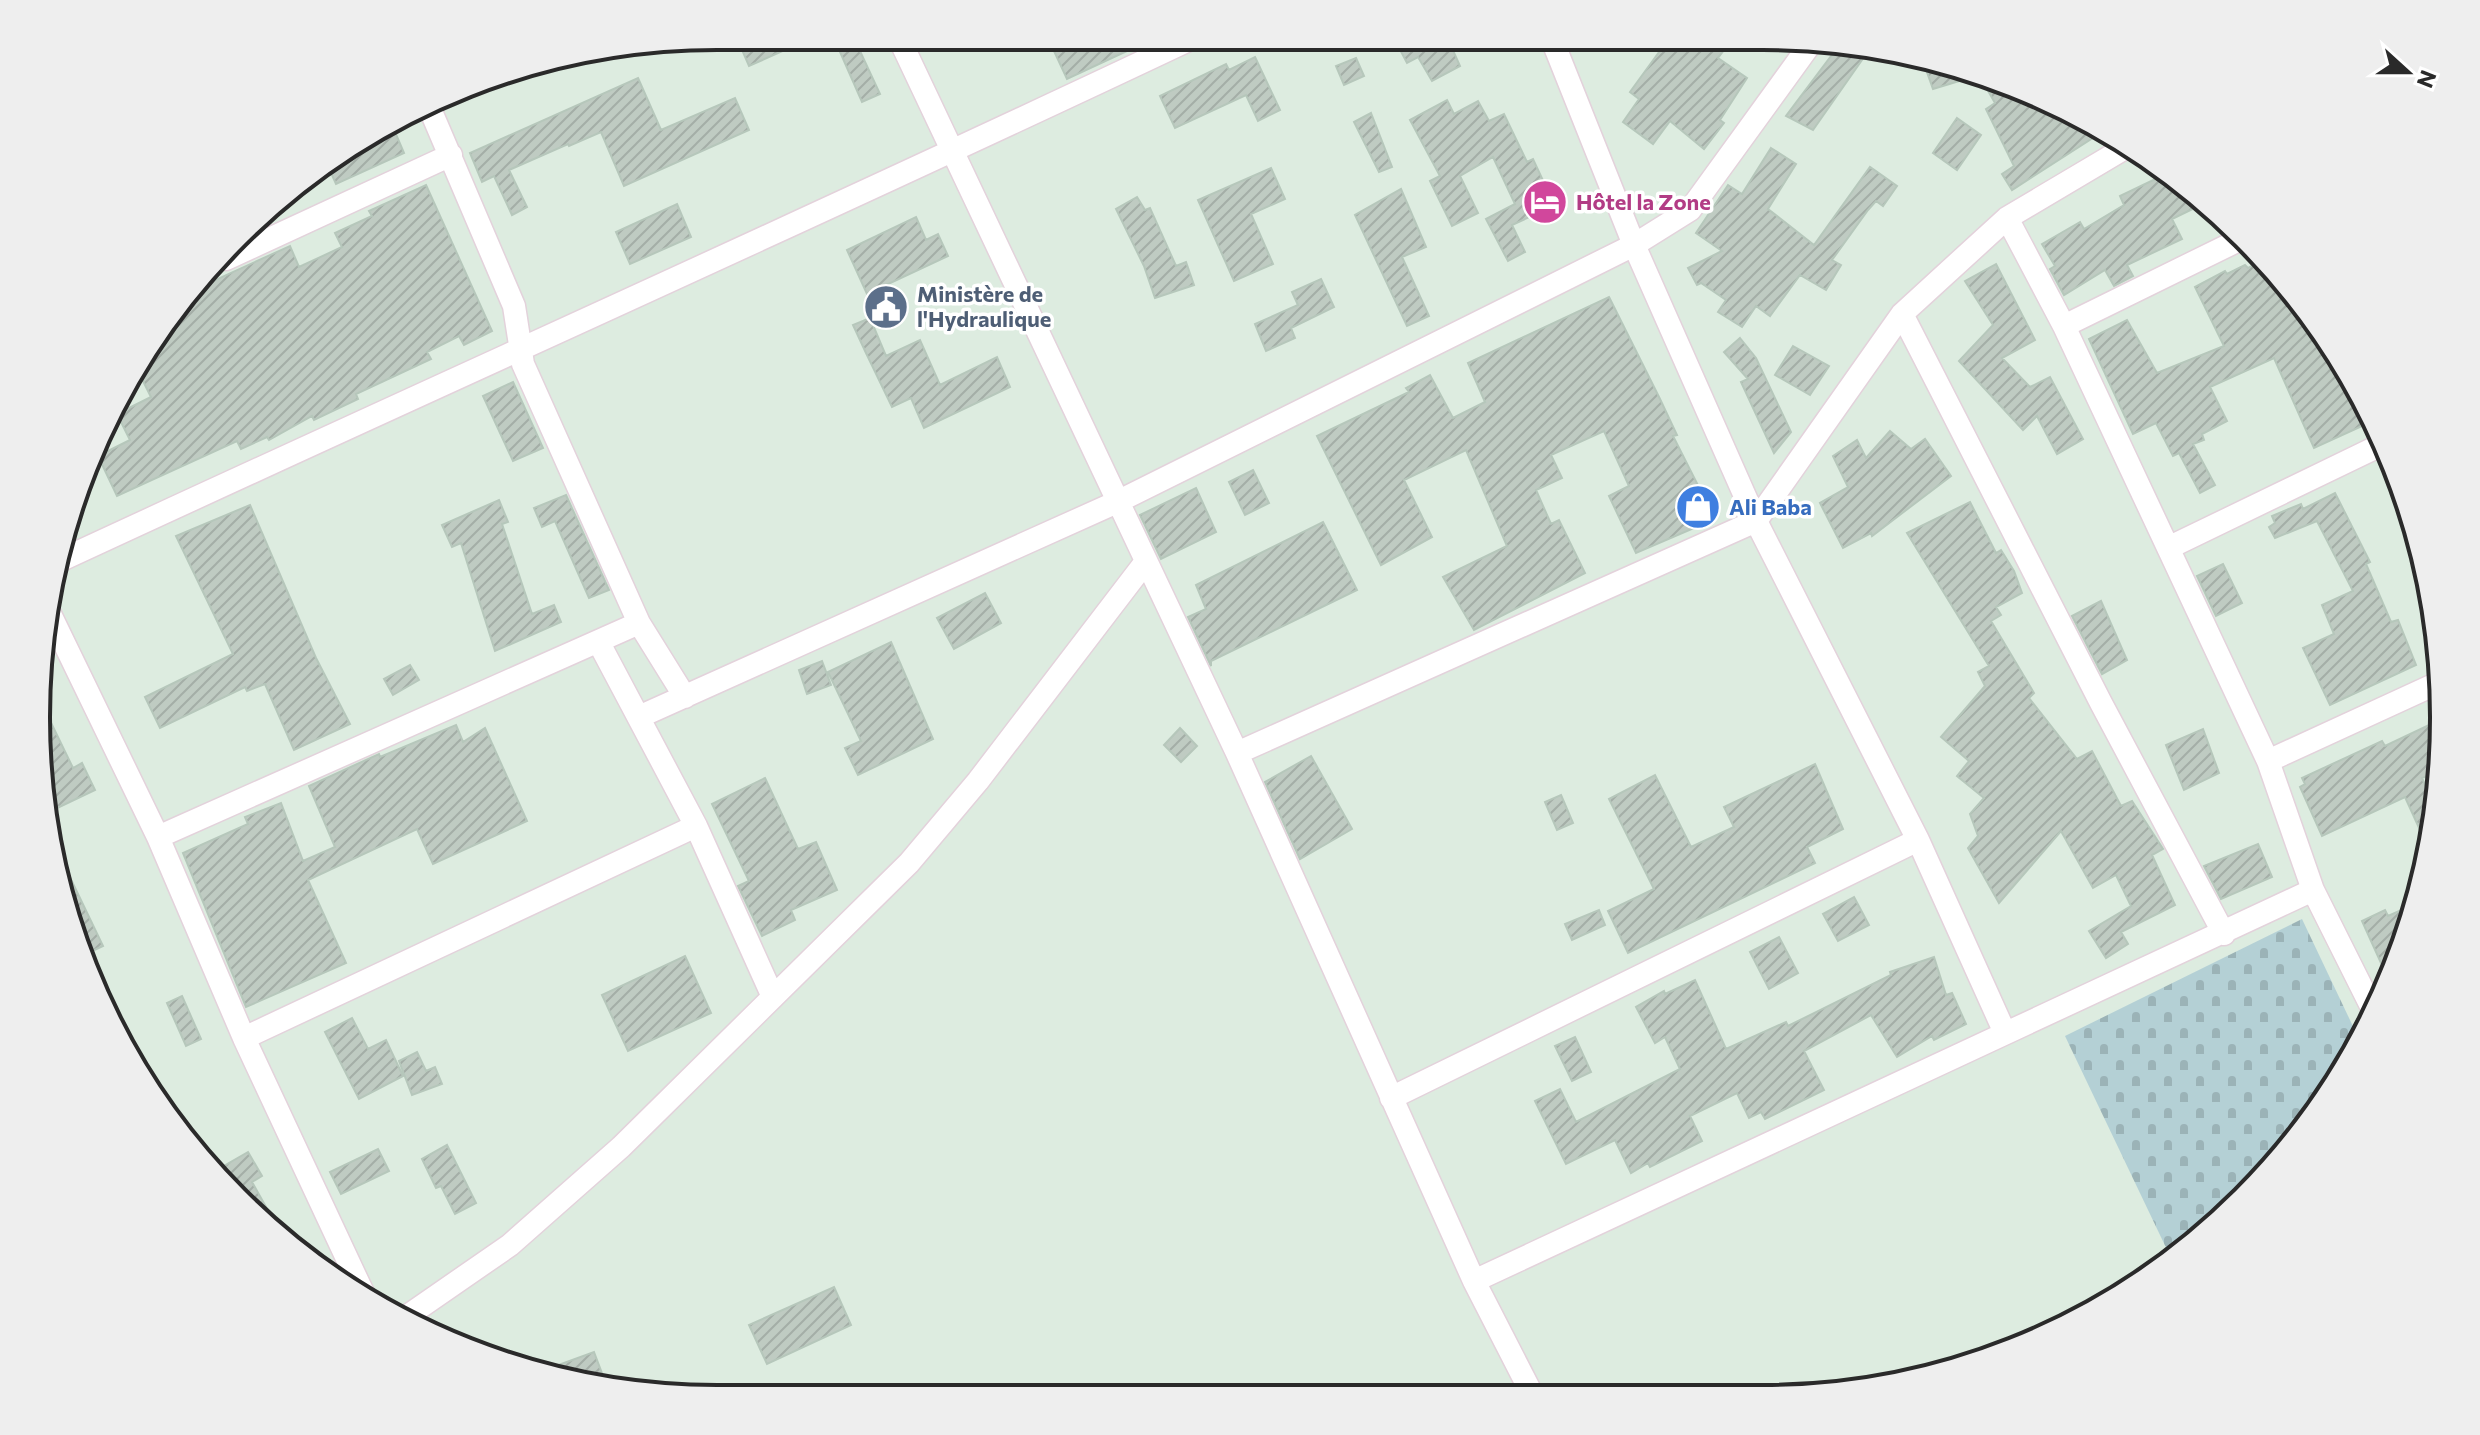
<svg xmlns="http://www.w3.org/2000/svg" width="2480" height="1435" font-family="Commissioner,sans-serif">
<defs>
<pattern id="cemetery-stones" width="16" height="16" patternUnits="userSpaceOnUse" patternTransform="scale(2)"><rect width="16" height="16" fill="#b4d0d5"/><path d="M2 7V4a2 2 0 0 1 4 0v3zM10 15v-3a2 2 0 0 1 4 0v3z" fill="#9bb3b7"/></pattern>
<pattern id="building-hatch" width="6" height="6" patternUnits="userSpaceOnUse" patternTransform="scale(2)"><rect width="6" height="6" fill="#bfcbc2"/><path d="M-1 1l2-2M0 6l6-6M5 7l2-2" fill="none" stroke="#a4aea7"/></pattern>
</defs>
<rect width="100%" height="100%" fill="#ddece0"/>
<path fill="url(#cemetery-stones)" d="M2302,919L2359,1039L2329,1096L2244,1200L2170,1256L2065,1036Z"/>
<path fill="url(#building-hatch)" stroke="#b6c7bb" stroke-width="2" d="M736,36H816L749,66Z
M833,36H853L880,94L862,102Z
M1047,36H1086L1157,37L1067,79Z
M1410,37H1447L1460,66L1432,81L1418,57L1407,63L1397,44Z
M1670,37H1734L1718,58L1747,78L1720,120L1724,123L1704,149L1670,121L1653,144L1623,122L1639,99L1630,92Z
M1840,44L1869,50L1813,130L1786,116Z
M1255,57L1280,110L1258,121L1246,95L1175,128L1160,96L1226,64L1229,70Z
M1356,58L1364,76L1344,85L1336,66Z
M1923,61L1982,72L2102,132L2012,190L2002,174L2014,166L1986,109L1995,103L1979,75L1933,89Z
M638,78L661,130L735,98L749,130L624,186L601,132L569,146L568,144L509,170L527,207L512,215L494,176L482,182L470,153Z
M1447,100L1454,114L1478,101L1489,121L1504,114L1527,162L1533,159L1546,187L1552,185L1560,203L1512,225L1525,252L1508,261L1486,219L1515,204L1493,157L1460,176L1478,213L1452,226L1430,181L1440,176L1410,120Z
M1371,113L1392,167L1379,172L1354,122Z
M1957,118L1981,135L1957,170L1933,153Z
M395,132L404,153L336,184L327,164Z
M1771,148L1796,164L1768,209L1814,245L1870,167L1897,186L1883,206L1876,201L1868,210L1832,260L1841,265L1826,290L1800,275L1770,316L1756,306L1742,327L1718,312L1726,300L1701,283L1697,285L1688,268L1722,251L1696,233L1728,185L1742,194Z
M1271,168L1285,199L1251,214L1273,264L1234,281L1198,200Z
M2168,173L2205,203L2172,219L2182,239L2127,265L2133,276L2114,286L2105,270L2064,295L2050,269L2055,266L2042,244L2080,222L2084,229L2124,205L2120,196Z
M426,185L492,331L464,345L459,336L427,352L431,359L356,394L358,399L314,420L312,416L269,440L267,437L241,449L237,441L117,496L98,456L130,440L117,414L151,397L137,369L151,338L200,287L290,246L299,267L342,247L335,233L372,216L369,211Z
M1401,189L1426,247L1402,257L1429,316L1407,326L1355,215Z
M1137,197L1145,210L1150,208L1176,266L1186,262L1194,285L1155,298L1144,266L1116,209Z
M677,204L691,237L630,264L616,232Z
M916,217L926,240L938,234L948,256L867,294L847,250Z
M2263,259L2329,338L2373,421L2314,448L2274,358L2210,387L2227,421L2202,434L2204,440L2193,444L2215,485L2200,493L2179,453L2173,456L2156,423L2133,434L2089,339L2127,320L2157,373L2224,346L2195,287L2225,271L2227,274L2245,265L2248,268Z
M1996,264L2035,340L2002,358L2030,387L2050,377L2083,439L2057,454L2037,416L2023,430L1959,361L1993,325L1965,281Z
M1321,279L1334,307L1291,328L1295,338L1266,351L1255,324L1298,305L1292,292Z
M1609,297L1660,399L1677,435L1673,436L1715,519L1636,553L1609,496L1629,486L1604,431L1551,455L1562,478L1536,490L1551,524L1559,520L1585,573L1474,630L1443,577L1507,546L1466,450L1404,480L1432,537L1381,565L1317,436L1409,392L1406,388L1430,375L1453,418L1485,402L1468,363Z
M870,318L886,356L920,340L940,385L997,357L1010,387L924,428L911,398L892,407L866,353L853,325Z
M1740,338L1756,358L1791,432L1774,453L1741,382L1748,379L1724,352Z
M1793,346L1829,366L1810,395L1775,375Z
M513,382L543,448L513,461L483,396Z
M1890,431L1911,449L1925,439L1951,476L1872,536L1871,533L1843,548L1820,503L1848,487L1833,456L1857,440L1866,458Z
M1253,470L1269,503L1245,515L1229,482Z
M1196,488L1216,532L1161,559L1140,515Z
M2335,493L2370,562L2366,564L2391,622L2398,620L2416,665L2330,705L2303,648L2334,634L2322,605L2353,591L2317,521L2275,538L2269,527L2275,523L2272,516L2301,504L2303,509Z
M566,495L609,590L589,598L555,521L542,527L534,508Z
M499,500L508,522L502,524L532,614L554,605L561,622L495,651L461,543L452,547L442,525Z
M1970,502L1996,553L2001,550L2014,571L2022,593L1996,607L2001,615L1991,621L2034,693L2029,698L2077,759L2092,751L2121,806L2132,801L2163,849L2152,855L2175,905L2121,932L2128,944L2106,958L2089,931L2131,906L2116,875L2093,888L2061,831L1999,903L1968,848L1978,836L1970,814L1984,798L1957,776L1969,761L1941,737L1985,686L1978,672L1989,666L1907,533Z
M250,505L316,658L350,724L294,750L265,684L247,691L245,687L160,728L145,697L233,654L176,536Z
M1323,522L1357,590L1211,661V666L1188,617L1206,609L1196,585Z
M2223,564L2242,603L2216,616L2197,576Z
M985,593L1001,623L954,649L937,618Z
M2101,601L2127,660L2102,674L2072,616Z
M891,642L933,739L858,775L845,748L861,741L828,672Z
M822,661L831,685L807,694L799,670Z
M410,665L419,680L393,695L384,679Z
M39,698L73,768L82,763L95,790L51,811L36,718Z
M2444,718L2439,771L2422,778L2435,807L2430,852L2405,797L2322,836L2300,787L2305,784L2302,778L2382,741L2385,746Z
M456,725L463,742L485,728L527,821L433,864L417,829L308,880L346,963L246,1007L183,853L248,824L245,817L281,803L303,861L335,847L309,786L379,754L380,757Z
M1180,728L1197,746L1181,762L1164,745Z
M2203,729L2219,773L2184,790L2166,745Z
M1311,756L1352,829L1300,859L1265,782Z
M1815,764L1843,829L1807,847L1815,863L1628,953L1608,911L1654,889L1609,799L1655,775L1691,847L1734,827L1724,807Z
M765,778L798,849L816,842L837,890L791,910L795,920L762,936L738,886L749,881L712,804Z
M1561,795L1573,823L1557,830L1545,802Z
M2258,844L2272,877L2221,899L2204,866Z
M66,869L103,946L82,956L72,933L61,870Z
M1854,897L1869,925L1838,941L1823,914Z
M2415,904L2392,978L2390,983L2362,921L2385,910L2388,916Z
M1599,910L1605,925L1572,940L1565,924Z
M1779,937L1798,973L1769,989L1750,952Z
M685,956L711,1013L628,1051L602,995Z
M1934,957L1946,995L1952,993L1966,1024L1934,1040L1932,1036L1897,1057L1871,1015L1804,1051L1824,1090L1765,1119L1761,1112L1749,1118L1737,1093L1690,1116L1702,1141L1650,1167L1648,1163L1631,1173L1615,1140L1566,1164L1535,1101L1560,1089L1576,1122L1680,1069L1665,1037L1655,1043L1636,1007L1664,991L1665,994L1695,980L1726,1049L1786,1022L1788,1026L1891,975L1890,972Z
M182,996L201,1039L186,1046L167,1003Z
M352,1018L368,1049L386,1040L403,1076L359,1099L325,1032Z
M1575,1037L1591,1072L1572,1081L1555,1046Z
M417,1052L426,1071L435,1067L442,1084L412,1095L399,1061Z
M447,1145L476,1203L455,1214L441,1186L436,1188L422,1159Z
M378,1149L389,1171L341,1194L330,1172Z
M248,1152L262,1176L252,1182L270,1214L267,1217L217,1170Z
M834,1287L851,1325L767,1364L749,1325Z
M594,1352L606,1384L542,1371Z"/>
<g fill="none" stroke-linecap="round" stroke-linejoin="round">
<g stroke="#e3d2db" stroke-width="25">
<path id="street" d="M898,36L1237,753L1474,1281L1534,1398
M1551,37L1634,245L1756,521L1918,840L2005,1033
M430,109L514,306L523,364L639,623L685,697
M2007,218L2064,326L2268,761L2313,890L2374,1012
M226,259L451,155
M1902,314L2101,703L2224,934
M2064,326L2245,237
M2168,548L2385,443
M57,562C436,386 818,216 1195,37
M50,614L158,837L244,1038L365,1297
M599,643L696,826L773,997
M641,716L1117,502L1634,245L1690,210L1814,39
M1237,753L1756,521L1902,314L2007,218L2130,145
M2268,761L2440,682
M158,837L639,623
M244,1038L696,826
M1391,1098L1918,840
M1474,1281L2313,890
M406,1317L510,1245L621,1147L909,863L978,781L1144,564"/>
</g>
<use href="#street" stroke="#fff" stroke-width="22"/>
</g>
<defs>
<g id="hotel-disc" transform="scale(2.3)"><circle r="9.5" fill="#d1479c" stroke="#fff"/><path d="M-6-4.5h1.5V1H6V5H4.5V3h-9V5H-6ZM-4 0a1.8 1.8 0 1 1 3.6 0ZM.5 0V-2.5h3Q6-2.5 6 0Z" fill="#fff"/></g>
<g id="civic-disc" transform="scale(2.3)"><circle r="9.5" fill="#5c6f8a" stroke="#fff"/><path d="M-.6-6.5H3V-4.5H.6V-3L4-1V1h2V6H-6V1h2V-1L-.6-3ZM-1.2 2.5V6h2.4V2.5Z" fill="#fff"/></g>
<g id="shop-disc" transform="scale(2.3)"><circle r="9.5" fill="#3f7fe0" stroke="#fff"/><path d="M-5-2.5h2.3a2.7 3.5 0 0 1 5.4 0H5L5.5 6h-11ZM-1.5-2.5h3a1.5 2.3 0 0 0-3 0Z" fill="#fff"/></g>
</defs>
<g fill-rule="evenodd">
<use href="#hotel-disc" x="1545" y="202"/>
<use href="#civic-disc" x="886" y="307"/>
<use href="#shop-disc" x="1698" y="507"/>
</g>
<g text-anchor="middle" stroke-width="7" stroke-linejoin="round" paint-order="stroke">
<g font-size="22" font-weight="bold" fill="#b23c85" stroke="#fff" text-anchor="start">
<text x="1576" y="210">Hôtel la Zone</text>
</g>
<g font-size="22" font-weight="bold" fill="#4e5e75" stroke="#fff" text-anchor="start">
<text x="917" y="302">Ministère de<tspan x="917" dy="25">l'Hydraulique</tspan></text>
</g>
<g font-size="22" font-weight="bold" fill="#366cbe" stroke="#fff" text-anchor="start">
<text x="1729" y="515">Ali Baba</text>
</g>
</g>
<path d="M0 0H2480V1435H0ZM717 50H1763A667 667 0 0 1 2430 717V718A667 667 0 0 1 1763 1385H717A667 667 0 0 1 50 718V717A667 667 0 0 1 717 50Z" fill="#eee" fill-rule="evenodd"/>
<path fill="none" stroke="#2a2a2a" stroke-width="4" d="M717 50H1763A667 667 0 0 1 2430 717V718A667 667 0 0 1 1763 1385H717A667 667 0 0 1 50 718V717A667 667 0 0 1 717 50Z"/>
<g transform="translate(2408 72) rotate(111)" stroke="#ffffff" stroke-width="6" paint-order="stroke">
<path d="M0-6L14 30L0 20L-14 30Z" fill="#2a2a2a"/>
<text y="-12" font-size="22" font-weight="bold" text-anchor="middle" fill="#2a2a2a">N</text>
</g>
</svg>
